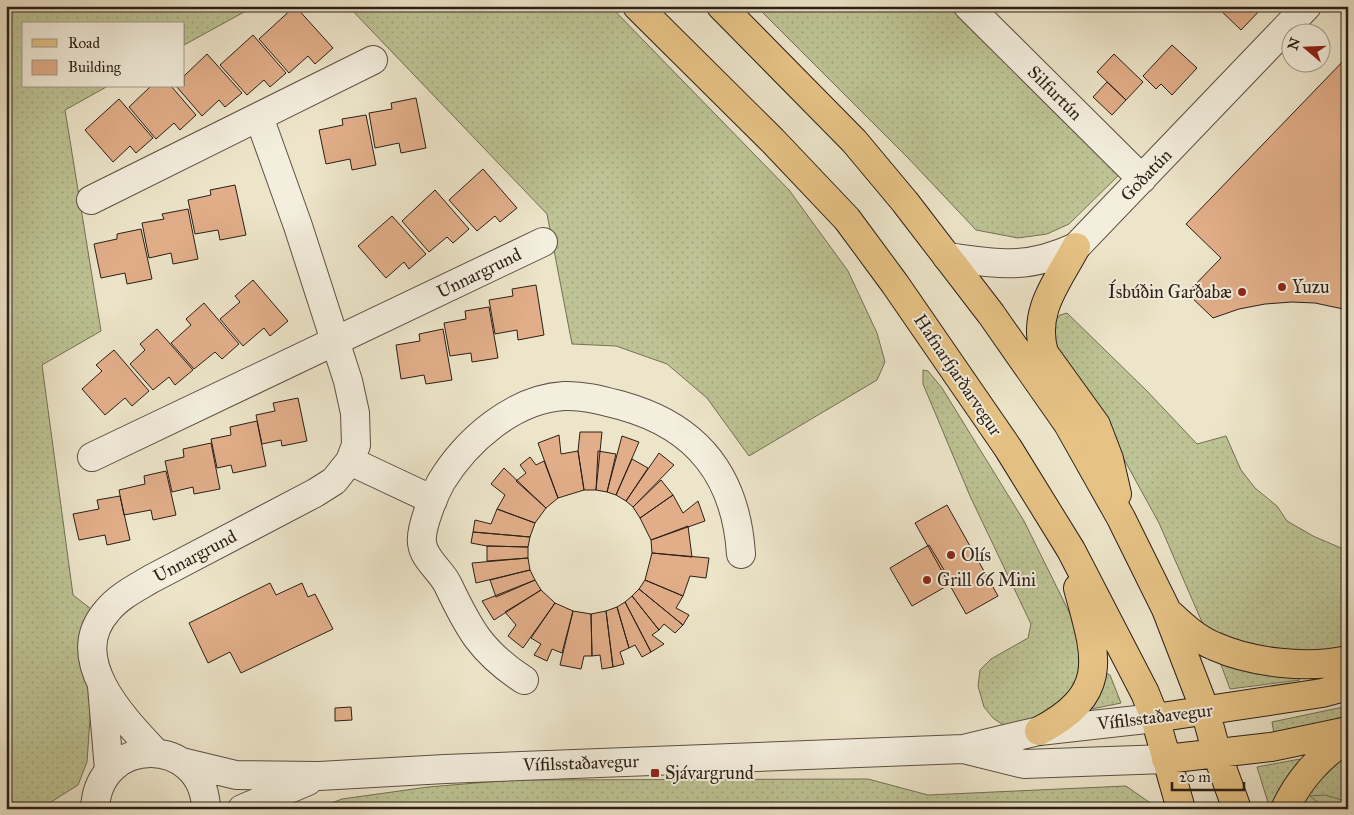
<svg xmlns="http://www.w3.org/2000/svg" width="1354" height="815" font-family="'IM FELL Great Primer',serif">
<defs>
<pattern id="grass-dots" width="8" height="8" patternUnits="userSpaceOnUse" patternTransform="scale(1.25)"><rect width="8" height="8" fill="#bdc394"/><path d="M2 2h.1M6 6h.1" fill="none" stroke="#a3a77f" stroke-width="1.8" stroke-linecap="round"/></pattern>
<pattern id="forest-crowns" width="20" height="18" patternUnits="userSpaceOnUse" patternTransform="scale(1.25)"><rect width="20" height="18" fill="#bdc394"/><path d="M2 6a3 3 0 1 1 6 0M12 15a3 3 0 1 1 6 0" fill="none" stroke="#a3a77f"/></pattern>
</defs>
<rect width="100%" height="100%" fill="#ede5ca"/>
<filter id="stains"><feTurbulence type="fractalNoise" baseFrequency=".004" numOctaves="4"/><feColorMatrix values="0 0 0 0 .2 0 0 0 0 .09 0 0 0 0 .02 0 0 0 .5 -.17"/></filter>
<radialGradient id="worn" r=".72"><stop offset=".6" stop-color="#630" stop-opacity="0"/><stop offset="1" stop-color="#630" stop-opacity=".3"/></radialGradient>
<path fill="url(#grass-dots)" stroke="#747156" d="M6,6H255L184,45V24H24V86H108L65,110L101,331L42,365L73,595L91,609L84,631L82,651L91,704L87,762L78,785L40,809H6Z
M348,6H610L789,190L848,271L877,333L885,362L877,380L749,456L707,398L667,364L616,346L572,344L547,214Z
M756,6H958L1122,172L1069,224L1047,234L1018,238L976,230L910,160Z
M1067,313L1147,391L1197,444L1226,436L1241,470L1255,488L1277,506L1287,521L1313,536L1348,551V650L1319,654L1235,644L1205,629L1159,523L1120,452L1055,349L1053,323L1060,315Z
M923,370L928,371L942,388L1024,521L1079,632L1084,651L1074,693L1036,723L1006,727L993,718L984,707L978,686L980,670L991,659L1028,638L1031,624L970,496L923,384Z
M1220,662L1298,671L1300,680L1230,689Z
M1106,673L1110,675L1121,703L1092,709L1091,703Z
M1348,706V716L1274,734L1272,722Z
M1348,749V809H1301L1307,789Z
M1300,759L1302,763L1276,809H1270L1257,767Z
M868,779L928,795L1126,786L1159,809H316L342,799L428,787L512,780Z"/>
<path fill="url(#forest-crowns)" stroke="#747156" d="M1325,795L1348,802V809H1326L1310,796Z"/>
<path fill="#e1ae89" stroke="#2b1f17" d="M295,6L333,48L315,64L308,56L289,73L259,39Z
M1216,6H1264L1241,30Z
M253,35L286,73L270,87L264,80L247,95L220,65Z
M1172,45L1197,68L1172,95L1161,84L1156,89L1143,76Z
M207,54L242,93L225,107L219,100L202,116L176,86H184V76Z
M1114,54L1143,82L1126,100L1097,72Z
M1348,56V310L1315,303L1292,302L1265,304L1239,309L1213,318L1187,293L1221,258L1186,224Z
M1107,82L1126,100L1112,115L1093,97Z
M151,86H171L196,115L180,130L174,123L156,139L129,107Z
M416,98L426,148L401,153L399,143L375,148L369,113L392,109L391,103Z
M119,99L153,138L136,153L130,146L113,162L85,130Z
M366,115L376,165L352,170L350,159L326,164L319,130L343,125L342,119Z
M483,169L517,208L500,222L495,216L477,231L449,200Z
M235,185L246,235L220,240L218,230L195,234L188,200L211,195L210,190Z
M435,190L469,229L453,243L447,237L429,252L402,221Z
M188,209L198,259L173,264L171,253L149,258L142,223L164,219L162,214Z
M392,216L426,254L409,269L404,262L386,278L358,246Z
M141,229L152,279L127,284L125,273L101,278L94,244L117,239V234Z
M253,280L288,321L270,336L264,328L243,346L220,319L240,302L235,296Z
M536,285L544,335L518,340L517,330L495,334L489,300L513,296L512,289Z
M204,303L239,344L222,359L215,352L194,369L171,343L191,325L186,319Z
M489,307L498,358L472,362L471,353L450,356L444,323L466,319L465,311Z
M157,329L193,370L175,385L169,377L153,390L130,364L145,350L140,344Z
M443,329L452,380L426,384L424,375L401,379L396,345L420,341L419,334Z
M114,350L149,391L132,406L125,398L105,415L82,389L102,371L96,365Z
M298,398L307,441L282,446L281,440L262,444L256,415L275,411L273,403Z
M257,421L266,466L233,473L231,465L217,468L211,439L231,435L230,427Z
M580,432H602L596,490H584L578,451Z
M559,435L561,454L578,451L584,490L558,498L538,443Z
M622,436L639,442L616,495L607,492Z
M211,443L220,489L194,494L193,487L172,492L165,461L184,457L183,449Z
M598,451L616,454L607,492L596,490Z
M659,453L674,465L633,507L626,501Z
M530,457L536,465L544,461L558,498L546,508L516,481L526,473L520,465Z
M632,459L648,468L626,501L616,495Z
M504,468L546,508L535,523L497,509L505,495L491,484Z
M166,471L176,515L153,520L151,510L124,515L119,490L145,484L144,476Z
M661,480L673,495L640,518L633,507Z
M673,495L683,513L698,501L705,521L651,540L640,518Z
M120,496L130,540L107,545L105,535L79,540L73,514L99,509L97,500Z
M947,505L998,596L966,614L915,523Z
M497,509L535,523L530,537L473,532L475,520L491,524Z
M688,526L692,557L652,553L651,540Z
M473,532L530,537L528,547L487,546L471,543Z
M929,545L952,583L912,606L890,568Z
M487,546L528,547V558L487,561Z
M652,553L709,558L706,578L690,576L683,596L645,580Z
M528,558L530,570L476,583L472,563Z
M530,570L535,580L496,597L490,580Z
M535,580L541,590L494,620L482,601Z
M645,580L683,596L676,608L689,615L683,625L639,589Z
M270,583L276,595L302,583L308,597L315,594L333,629L241,673L230,652L208,663L189,623Z
M639,589L683,625L675,633L664,624L659,630L632,596Z
M541,590L555,603L523,648L508,636L516,625L505,612Z
M632,596L659,630L652,635L664,644L651,652L625,602Z
M625,602L651,652L642,657L635,645L629,648L617,607Z
M555,603L573,611L562,653L552,649L547,661L534,655L541,644L531,638Z
M617,607L629,648L620,652L624,664L613,667L606,611Z
M573,611L591,614L592,656H584L581,669L560,665Z
M606,611L613,667L602,669L600,655L592,656L591,614Z
M351,707L352,720L335,721V708Z"/>
<g fill="none" stroke-linecap="round" stroke-linejoin="round">
<g stroke="#5c5044" stroke-width="30">
<path id="minor" d="M968,6L1142,179
M259,117L298,226L348,381L355,413L356,445L350,461
M91,200L373,60
M947,257C1000,264 1026,270 1076,247L1307,6
M92,457L543,242
M524,680C481,652 469,629 448,585C441,570 424,560 422,543C420,528 434,495 441,482C466,441 513,399 564,396C584,395 604,401 623,406C698,427 736,477 741,554
M102,686L109,770
M967,750L1024,764L1166,759
M156,753C123,718 65,659 107,611C118,597 136,588 151,579L315,493L334,481L350,461L433,500
M182,762L236,775L319,776L445,769L963,749L1039,731L1155,718
M95,809C98,734 204,735 206,809
M242,809L308,781"/>
</g>
<g stroke="#2b1f17" stroke-width="30">
<path id="major" d="M637,6L772,140L847,219L895,284L1008,448L1071,550L1145,693L1155,718L1181,809
M721,6L854,141L905,202L991,314L1068,424L1121,518L1166,609L1205,710L1217,754L1237,809
M1076,247C1057,283 1032,311 1044,353L1096,425L1109,459L1117,494
M1170,614C1183,626 1197,639 1214,646C1252,663 1307,669 1348,660
M1155,718L1322,693L1348,686
M1039,731C1112,693 1096,655 1078,588
M1166,759L1271,747L1348,731
M1285,809C1300,777 1320,757 1348,737"/>
</g>
<use href="#minor" stroke="#f3eedd" stroke-width="28"/>
<use href="#major" stroke="#e6c285" stroke-width="28"/>
</g>
<g fill="#8f2418" stroke="#f3eedd" stroke-width="2">
<circle cx="1282" cy="287" r="5"/>
<circle cx="1242" cy="292" r="5"/>
<circle cx="951" cy="555" r="5"/>
<circle cx="927" cy="580" r="5"/>
<rect x="650" y="768" width="10" height="10" rx="2.5"/>
</g>
<g text-anchor="middle" stroke-width="4" stroke-linejoin="round" paint-order="stroke">
<g font-size="18" fill="#2b1f17" stroke="#f3eedd">
<text transform="translate(1055 93) rotate(45)" y="6">Silfurtún</text>
<text transform="translate(1146 175) rotate(-46)" y="6">Goðatún</text>
<text transform="translate(479 273) rotate(-26)" y="6">Unnargrund</text>
<text transform="translate(958 375) rotate(56)" y="6">Hafnarfjarðarvegur</text>
<text transform="translate(195 556) rotate(-28)" y="6">Unnargrund</text>
<text transform="translate(1155 717) rotate(-7)" y="6">Vífilsstaðavegur</text>
<text transform="translate(581 763) rotate(-2)" y="6">Vífilsstaðavegur</text>
</g>
<g font-size="18" fill="#2b1f17" stroke="#f3eedd" text-anchor="start">
<text x="1292" y="293">Yuzu</text>
<text x="1232" y="298" text-anchor="end">Ísbúðin Garðabæ</text>
<text x="961" y="561">Olís</text>
<text x="937" y="586">Grill 66 Mini</text>
<text x="665" y="779">Sjávargrund</text>
</g>
</g>
<rect width="1354" height="815" fill="none" stroke="#ede5ca" stroke-width="25"/>
<rect x="8" y="8" width="1339" height="800" fill="none" stroke="#2b1f17" stroke-width="2.5"/>
<rect x="12" y="12" width="1329" height="790" fill="none" stroke="#2b1f17"/>
<rect x="22" y="22" width="162" height="65" fill="#f3eedd" stroke="#a39b8e"/>
<rect x="32" y="39" width="25" height="8" fill="#e6c285" stroke="#a39b8e"/>
<text x="68" y="48" font-size="15" fill="#2b1f17">Road</text>
<rect x="32" y="60" width="25" height="15" fill="#e1ae89" stroke="#a39b8e"/>
<text x="68" y="72" font-size="15" fill="#2b1f17">Building</text>
<g transform="translate(1306 48) rotate(289)"><circle r="24" fill="#f3eedd" stroke="#a39b8e"/>
<path d="M0-4L9 19L0 12L-9 19Z" fill="#8f2418"/>
<text y="-8" font-size="14" font-weight="bold" text-anchor="middle" fill="#2b1f17">N</text>
</g>
<path d="M1172 782v8h72v-8" fill="none" stroke="#2b1f17" stroke-width="2.5"/>
<text x="1179" y="782" font-size="15" fill="#2b1f17" stroke="#f3eedd" stroke-width="4" paint-order="stroke">20 m</text>
<rect width="100%" height="100%" filter="url(#stains)"/>
<rect width="100%" height="100%" fill="url(#worn)"/>
</svg>
